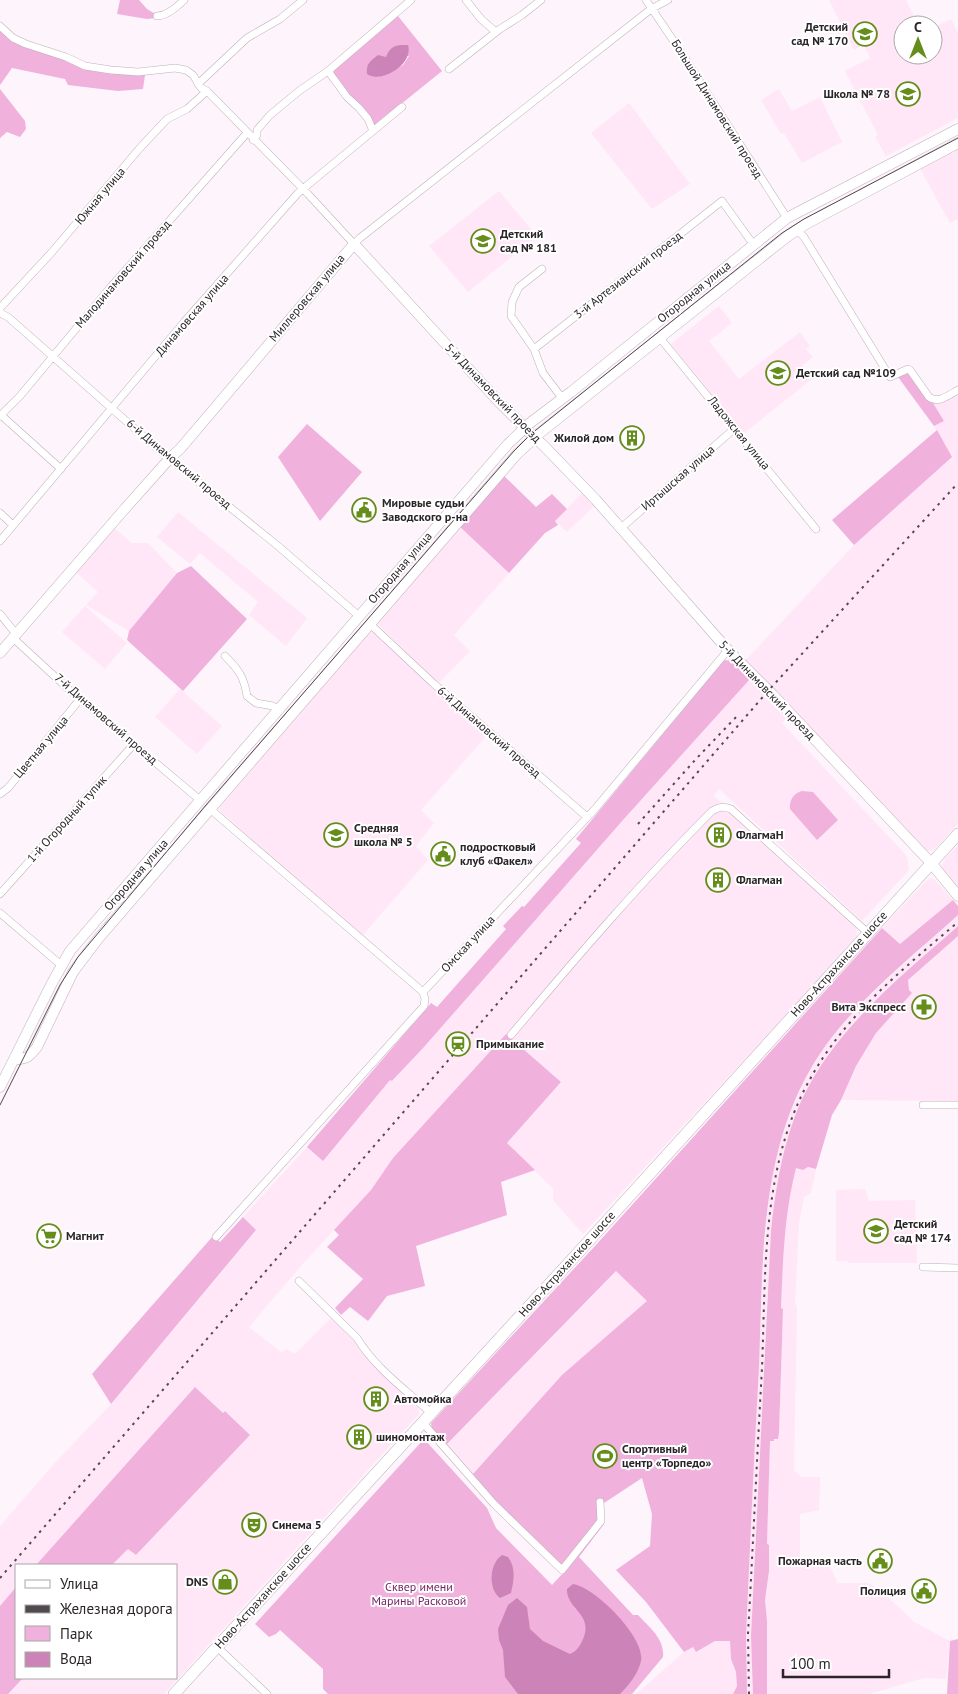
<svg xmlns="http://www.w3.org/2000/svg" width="958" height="1694" font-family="'PT Sans',sans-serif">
<rect width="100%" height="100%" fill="#fef4fb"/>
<path fill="#ffe7f7" d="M829,0H906L918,25H903V55H933V28L951,19L958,33V118L886,156L875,137L878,135L845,71L870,58L864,45L854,50Z
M779,89L792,111L820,97L842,142L802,163L784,133L781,134L761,100Z
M629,103L690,184L652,209L591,133Z
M958,147V219L950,223L919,167Z
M499,191L537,236L468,292L429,246Z
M719,306L732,323L709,341L739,379L800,332L810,346L806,349L813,357L802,366L812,379L743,434L671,344Z
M958,393V824L935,849L929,851L923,849L744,662L854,545L952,457L934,426L944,421L933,403H938Z
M582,493L595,505L567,532L555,521Z
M178,512L307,618L286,646L249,615L258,602L200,553L190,564L157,537Z
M458,525L509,573L454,635L470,651L438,684L379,625V621Z
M114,528L132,543H148L177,573L129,631L86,605L98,592L76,572Z
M85,606L127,643L105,669L62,632Z
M372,632L488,734L421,810L434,823L416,846L428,860L362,936L220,811V807L368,633Z
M750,679L786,719L782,723L905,854L908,861L909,870L862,921L719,789L714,796L856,925L857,936L819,979L583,1234L553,1200V1188L506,1144L561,1082L506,1034L393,1158L371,1190L300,1267L249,1327L281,1352L286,1349L295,1354L332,1317L397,1388L418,1406L419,1414L164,1694H8L23,1678H176V1565H112L128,1549L136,1555L250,1435L226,1411L223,1413L195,1387L36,1565H16V1587L0,1606V1526L53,1465L111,1404L256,1231L243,1217L307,1147L323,1160L390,1079L393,1081L424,1047L623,820Z
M180,689L222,726L197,754L155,717Z
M958,845V890L941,867L946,858Z
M932,878L935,880L953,900L900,944L882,928L928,879Z
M958,915V926L906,972L858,1019L831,1052L811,1082L795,1118L771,1231L751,1636L753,1694H747L746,1636L763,1272L769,1193L776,1157L789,1116L805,1079L824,1048L851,1014L874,991Z
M958,936V1101L841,1100L856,1066L876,1033L912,993L909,990L908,980Z
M796,1167L816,1169L811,1193L804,1197L799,1224L795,1303L797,1308L794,1470L801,1477H820L819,1510L800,1514V1563L813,1557H825L838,1583H869L889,1598L914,1622L950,1641L946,1679L924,1678L869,1694H767V1621L765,1600L769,1571L767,1544L770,1441H774L779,1433L783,1309L781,1308L783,1243L790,1194Z
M865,1189L869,1201L915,1200L917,1263H848L847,1261H836V1190Z
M617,1271L648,1302L562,1375L473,1474L446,1445Z
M715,1641H730L731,1659L736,1672L737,1686L733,1694H636L684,1652L693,1647L696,1652Z"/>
<path fill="#f0b1dd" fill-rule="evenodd" d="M120,0H139L147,9L157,15L156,18L147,19L117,14Z
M398,16L442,71L374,126L348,96L333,75L335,67ZM409,56L403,65L383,76V57Z
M0,31L10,39L110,73L145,75L143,89L118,91L68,85L65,79L12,68L0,85Z
M0,89L25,121L26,129L20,137L7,132L0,138Z
M908,372L927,399L933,403L944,421L934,426L898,377Z
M307,424L362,472L320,521L278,457Z
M937,430L952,457L854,545L832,520Z
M503,475L536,507L552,494L567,509L555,521L558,525L545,533L509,573L458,525Z
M191,566L247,619L183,691L127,640L129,631L177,573Z
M724,660L733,661L750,679L623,820L424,1047L392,1081L390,1080L323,1161L307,1147L431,1003L437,1007L506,929L503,926L522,906L524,907L581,843L576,839Z
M802,791L813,792L838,820L817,840L790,809C789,800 794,793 802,791Z
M953,900L958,906V915C903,965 840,1012 805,1079C759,1167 763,1270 759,1366C754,1456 750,1546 746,1636L747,1694H733L737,1686L736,1672L731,1659L730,1641H715L696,1652L693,1647L684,1652L646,1602L616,1570L650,1546L652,1514L642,1478L604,1503V1524L579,1557L633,1615H638C649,1627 665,1639 663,1657L632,1694H328L323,1689V1669L280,1630L276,1634L269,1637L255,1624L424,1439L487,1508L496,1528L552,1585L565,1571L497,1502L473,1474L562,1375L647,1301L616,1271L446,1445L432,1431L431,1423L595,1246L882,928L900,944Z
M958,926V936L908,980L909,990L912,993L876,1033L856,1066L841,1100L832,1115L816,1169L808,1167L803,1170L796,1168C784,1216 783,1259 781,1308L783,1309L779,1433L778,1439H774V1441H770L767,1544L769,1545V1571L765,1600L767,1621V1694H753L751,1636L771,1231C775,1193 781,1155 794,1119C823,1038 896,981 958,926Z
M506,1034L561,1082L507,1143L535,1170L501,1182L507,1215L416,1246L425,1286L387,1296L368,1321L350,1307L341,1315L335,1308L363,1279L327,1247L339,1235L334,1230L371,1190L393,1158Z
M243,1217L256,1230L111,1404L92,1374L213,1236L220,1242Z
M195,1387L223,1413L225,1411L250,1435L136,1555L128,1549L112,1565H36Z
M16,1587V1678H23L8,1694H0V1606Z
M958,1639V1694H947L950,1641Z"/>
<path fill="#cc84b8" d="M408,45C414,64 381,84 367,74C366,64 370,61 378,55L386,57C391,45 396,45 408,45Z
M502,1555L508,1557C516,1568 514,1580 511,1593L500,1598C488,1589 489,1564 502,1555Z
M573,1584C595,1587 646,1638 641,1661C638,1674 629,1685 620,1694H518L505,1677L503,1650L499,1640L498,1629L508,1605L517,1598L527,1607L530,1629L543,1641L570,1654C577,1651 580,1646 583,1639C594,1614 566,1609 567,1589Z"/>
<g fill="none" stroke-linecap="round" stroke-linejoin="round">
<g stroke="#bfafb9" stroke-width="8">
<path id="street" d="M466,0L481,19L496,32
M646,0L679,49L787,218
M157,16C167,16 177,7 184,0
M0,26L13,38L26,44L66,57L85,66L111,70L138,72L175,68L186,70L193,75L201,88L207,91L308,194L354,244L360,238L651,9L668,0
M449,69L500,29L522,15L541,0
M328,71L347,97L359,108L368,119L373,131
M198,84L247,38L280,19L303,0
M253,140L257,135V130L270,115L299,91L328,71L411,0
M797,230L804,237L890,377L908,369L910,370L929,397C938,404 949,395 958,390
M542,269L519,287L512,302L511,316L534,349L543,373L562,398
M0,308L52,252L139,149L167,119L187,109L207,91
M0,313L8,317L159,450L278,546L359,616
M660,338L816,529
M534,349L722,201L753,244
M1,415L61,469
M0,416L20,396L109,289L247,133
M0,513L13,525
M620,529L735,428
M0,541L185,321L298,193L402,107
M0,614L16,634
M371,625L434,684L587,817
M13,638L75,695L200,800
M225,656C239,670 244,677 247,696L256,703L273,706L277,710
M0,794L8,788L80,699
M210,809L423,992
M0,894L134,744
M0,913L61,965
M511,1035C576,958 641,882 712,811C719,807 723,806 731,809L868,933
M923,1105H958
M216,1237L424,1006L425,999L423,992L595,809L728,650
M923,1267L958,1268
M299,1281L357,1338C375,1368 406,1390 431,1413
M423,1423L494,1504L562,1570L601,1521L600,1502
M217,1647L267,1694"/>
</g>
<g stroke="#bfafb9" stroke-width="11">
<path id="secondary" d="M0,653L122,512L170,458L180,449L354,244L500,403L531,434L544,446L596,500L728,650L773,695L931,863L958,896
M14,1059C27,1060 30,1056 37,1047L73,972L98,939L517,454L541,432L788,236L806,224L958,143
M0,1087L52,983L70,951L508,444L530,423L571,392L787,218L958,129"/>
</g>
<g stroke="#bfafb9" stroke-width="12">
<path id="primary" d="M174,1694L586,1244L958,834"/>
</g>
<use href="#street" stroke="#fff" stroke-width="7"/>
<use href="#secondary" stroke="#fff" stroke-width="10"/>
<use href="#primary" stroke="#fff" stroke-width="11"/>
<path stroke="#504a4e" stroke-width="1" d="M0,1105L60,985L78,957L206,805L514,451L531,434L782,233L804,219L958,138"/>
<path stroke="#504a4e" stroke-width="2" stroke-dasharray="2.5 5" stroke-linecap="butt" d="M638,824L696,759L738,715
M0,1578L768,691L958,483
M749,1694L748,1634C753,1545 757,1457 762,1368C766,1272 761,1168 809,1081C844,1016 903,969 958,922"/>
</g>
<defs>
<g id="school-ring" transform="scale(1.25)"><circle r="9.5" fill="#fff" stroke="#658d1b" stroke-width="1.5"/><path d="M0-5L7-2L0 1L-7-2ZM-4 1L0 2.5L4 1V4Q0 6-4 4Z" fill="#658d1b"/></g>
<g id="building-ring" transform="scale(1.25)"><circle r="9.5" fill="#fff" stroke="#658d1b" stroke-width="1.5"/><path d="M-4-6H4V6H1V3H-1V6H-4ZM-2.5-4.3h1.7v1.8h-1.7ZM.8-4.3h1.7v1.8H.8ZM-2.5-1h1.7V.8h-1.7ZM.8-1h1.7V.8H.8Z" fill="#658d1b"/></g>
<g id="civic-ring" transform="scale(1.25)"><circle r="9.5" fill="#fff" stroke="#658d1b" stroke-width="1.5"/><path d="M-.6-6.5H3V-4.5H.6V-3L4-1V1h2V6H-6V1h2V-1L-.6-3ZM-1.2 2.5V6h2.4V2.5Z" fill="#658d1b"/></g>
<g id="pharmacy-ring" transform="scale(1.25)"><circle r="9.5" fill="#fff" stroke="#658d1b" stroke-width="1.5"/><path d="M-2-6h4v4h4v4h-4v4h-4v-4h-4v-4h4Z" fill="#658d1b"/></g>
<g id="station-ring" transform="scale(1.25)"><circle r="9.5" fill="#fff" stroke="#658d1b" stroke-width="1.5"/><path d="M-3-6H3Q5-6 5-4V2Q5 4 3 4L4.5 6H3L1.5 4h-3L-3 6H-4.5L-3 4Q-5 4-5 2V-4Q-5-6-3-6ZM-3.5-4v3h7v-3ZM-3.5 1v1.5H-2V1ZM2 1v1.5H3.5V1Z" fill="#658d1b"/></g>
<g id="supermarket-ring" transform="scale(1.25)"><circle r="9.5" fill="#fff" stroke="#658d1b" stroke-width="1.5"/><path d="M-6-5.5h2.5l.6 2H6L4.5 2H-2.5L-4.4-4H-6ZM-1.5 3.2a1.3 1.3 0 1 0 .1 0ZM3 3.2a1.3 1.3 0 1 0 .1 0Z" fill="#658d1b"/></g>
<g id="stadium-ring" transform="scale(1.25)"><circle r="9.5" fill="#fff" stroke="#658d1b" stroke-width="1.5"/><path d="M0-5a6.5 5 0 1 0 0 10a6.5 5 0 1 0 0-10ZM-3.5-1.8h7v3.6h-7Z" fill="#658d1b"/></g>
<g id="theatre-ring" transform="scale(1.25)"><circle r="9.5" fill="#fff" stroke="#658d1b" stroke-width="1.5"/><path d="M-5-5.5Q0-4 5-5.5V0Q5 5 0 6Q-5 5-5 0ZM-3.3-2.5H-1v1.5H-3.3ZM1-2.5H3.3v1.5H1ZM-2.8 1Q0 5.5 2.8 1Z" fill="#658d1b"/></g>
<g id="shop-ring" transform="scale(1.25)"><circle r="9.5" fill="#fff" stroke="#658d1b" stroke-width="1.5"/><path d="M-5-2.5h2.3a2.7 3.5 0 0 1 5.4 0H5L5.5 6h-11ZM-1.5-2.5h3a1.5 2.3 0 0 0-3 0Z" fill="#658d1b"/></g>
</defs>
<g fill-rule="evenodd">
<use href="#school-ring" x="865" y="34"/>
<use href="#school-ring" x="908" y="94"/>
<use href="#school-ring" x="483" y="241"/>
<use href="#school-ring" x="778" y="373"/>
<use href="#building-ring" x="632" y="438"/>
<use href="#civic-ring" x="364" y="510"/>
<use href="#school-ring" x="336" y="835"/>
<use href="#building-ring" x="719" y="835"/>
<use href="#civic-ring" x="443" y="854"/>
<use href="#building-ring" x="718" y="880"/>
<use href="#pharmacy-ring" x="924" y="1007"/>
<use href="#station-ring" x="458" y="1044"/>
<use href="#school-ring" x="876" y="1231"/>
<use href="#supermarket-ring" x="49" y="1236"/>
<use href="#building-ring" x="376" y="1399"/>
<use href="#building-ring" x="359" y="1437"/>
<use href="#stadium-ring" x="605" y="1456"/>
<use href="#theatre-ring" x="254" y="1525"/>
<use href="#civic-ring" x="880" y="1561"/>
<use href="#shop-ring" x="225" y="1582"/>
<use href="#civic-ring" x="924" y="1591"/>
</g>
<g text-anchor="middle" stroke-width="4" stroke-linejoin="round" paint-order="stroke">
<g font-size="12" font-weight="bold" fill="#2b2529" stroke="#fff" text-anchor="start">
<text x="848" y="31" text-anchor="end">Детский<tspan x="848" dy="14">сад № 170</tspan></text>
<text x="890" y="98" text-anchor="end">Школа № 78</text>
<text x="500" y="238">Детский<tspan x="500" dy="14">сад № 181</tspan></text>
<text x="796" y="377">Детский сад №109</text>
<text x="614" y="442" text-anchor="end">Жилой дом</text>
<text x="382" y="507">Мировые судьи<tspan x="382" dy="14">Заводского р-на</tspan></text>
<text x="354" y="832">Средняя<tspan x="354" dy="14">школа № 5</tspan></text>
<text x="736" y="839">ФлагмаН</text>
<text x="460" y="851">подростковый<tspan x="460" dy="14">клуб «Факел»</tspan></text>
<text x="736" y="884">Флагман</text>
<text x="906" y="1011" text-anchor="end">Вита Экспресс</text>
<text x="476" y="1048">Примыкание</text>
<text x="894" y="1228">Детский<tspan x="894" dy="14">сад № 174</tspan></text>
<text x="66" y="1240">Магнит</text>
<text x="394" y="1403">Автомойка</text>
<text x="376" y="1441">шиномонтаж</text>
<text x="622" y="1453">Спортивный<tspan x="622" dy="14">центр «Торпедо»</tspan></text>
<text x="272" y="1529">Синема 5</text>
<text x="862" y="1565" text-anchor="end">Пожарная часть</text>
<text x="208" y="1586" text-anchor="end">DNS</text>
<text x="906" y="1595" text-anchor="end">Полиция</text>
</g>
<g font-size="12" fill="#2b2529" stroke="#fff">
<text transform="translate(717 109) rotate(58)" y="4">Большой Динамовский проезд</text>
<text transform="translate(100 196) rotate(-50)" y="4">Южная улица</text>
<text transform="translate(123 274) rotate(-49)" y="4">Малодинамовский проезд</text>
<text transform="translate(628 275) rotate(-38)" y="4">3-й Артезианский проезд</text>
<text transform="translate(694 292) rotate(-39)" y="4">Огородная улица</text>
<text transform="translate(307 298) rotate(-50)" y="4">Миллеровская улица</text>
<text transform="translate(192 315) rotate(-49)" y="4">Динамовская улица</text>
<text transform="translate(493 393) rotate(46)" y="4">5-й Динамовский проезд</text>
<text transform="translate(739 433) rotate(51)" y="4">Ладожская улица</text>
<text transform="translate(179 464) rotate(40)" y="4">6-й Динамовский проезд</text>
<text transform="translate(678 478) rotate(-41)" y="4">Иртышская улица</text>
<text transform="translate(400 568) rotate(-49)" y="4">Огородная улица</text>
<text transform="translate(767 690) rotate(46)" y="4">5-й Динамовский проезд</text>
<text transform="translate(106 719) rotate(41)" y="4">7-й Динамовский проезд</text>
<text transform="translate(489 732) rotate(41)" y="4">6-й Динамовский проезд</text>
<text transform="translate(41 747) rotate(-50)" y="4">Цветная улица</text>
<text transform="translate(67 819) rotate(-48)" y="4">1-й Огородный тупик</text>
<text transform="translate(136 875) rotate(-49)" y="4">Огородная улица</text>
<text transform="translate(468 944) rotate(-47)" y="4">Омская улица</text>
<text transform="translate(839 964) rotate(-48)" y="4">Ново-Астраханское шоссе</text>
<text transform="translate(567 1264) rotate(-48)" y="4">Ново-Астраханское шоссе</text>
<text transform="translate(263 1596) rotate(-48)" y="4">Ново-Астраханское шоссе</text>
</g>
<g font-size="12" fill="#721d60" stroke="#fff">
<text x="419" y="1591">Сквер имени<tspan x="419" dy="14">Марины Расковой</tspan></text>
</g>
</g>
<rect x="15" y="1564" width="162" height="115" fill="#ffffff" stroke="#aaa8a9"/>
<rect x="25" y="1580" width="25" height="8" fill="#ffffff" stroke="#aaa8a9"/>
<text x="60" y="1589" font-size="15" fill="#2b2529">Улица</text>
<rect x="25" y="1605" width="25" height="8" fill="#504a4e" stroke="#aaa8a9"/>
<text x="60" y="1614" font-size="15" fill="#2b2529">Железная дорога</text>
<rect x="25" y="1626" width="25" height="15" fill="#f0b1dd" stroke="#aaa8a9"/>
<text x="60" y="1639" font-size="15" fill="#2b2529">Парк</text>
<rect x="25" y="1652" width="25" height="15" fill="#cc84b8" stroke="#aaa8a9"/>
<text x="60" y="1664" font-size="15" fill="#2b2529">Вода</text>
<g transform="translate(918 40)"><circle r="24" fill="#ffffff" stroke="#aaa8a9"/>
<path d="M0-4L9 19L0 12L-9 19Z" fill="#658d1b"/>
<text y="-8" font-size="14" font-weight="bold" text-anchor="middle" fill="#2b2529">С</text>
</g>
<path d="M783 1669v8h106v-8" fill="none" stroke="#2b2529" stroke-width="2.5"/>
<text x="790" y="1669" font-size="15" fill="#2b2529" stroke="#ffffff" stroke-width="4" paint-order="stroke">100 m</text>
</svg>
